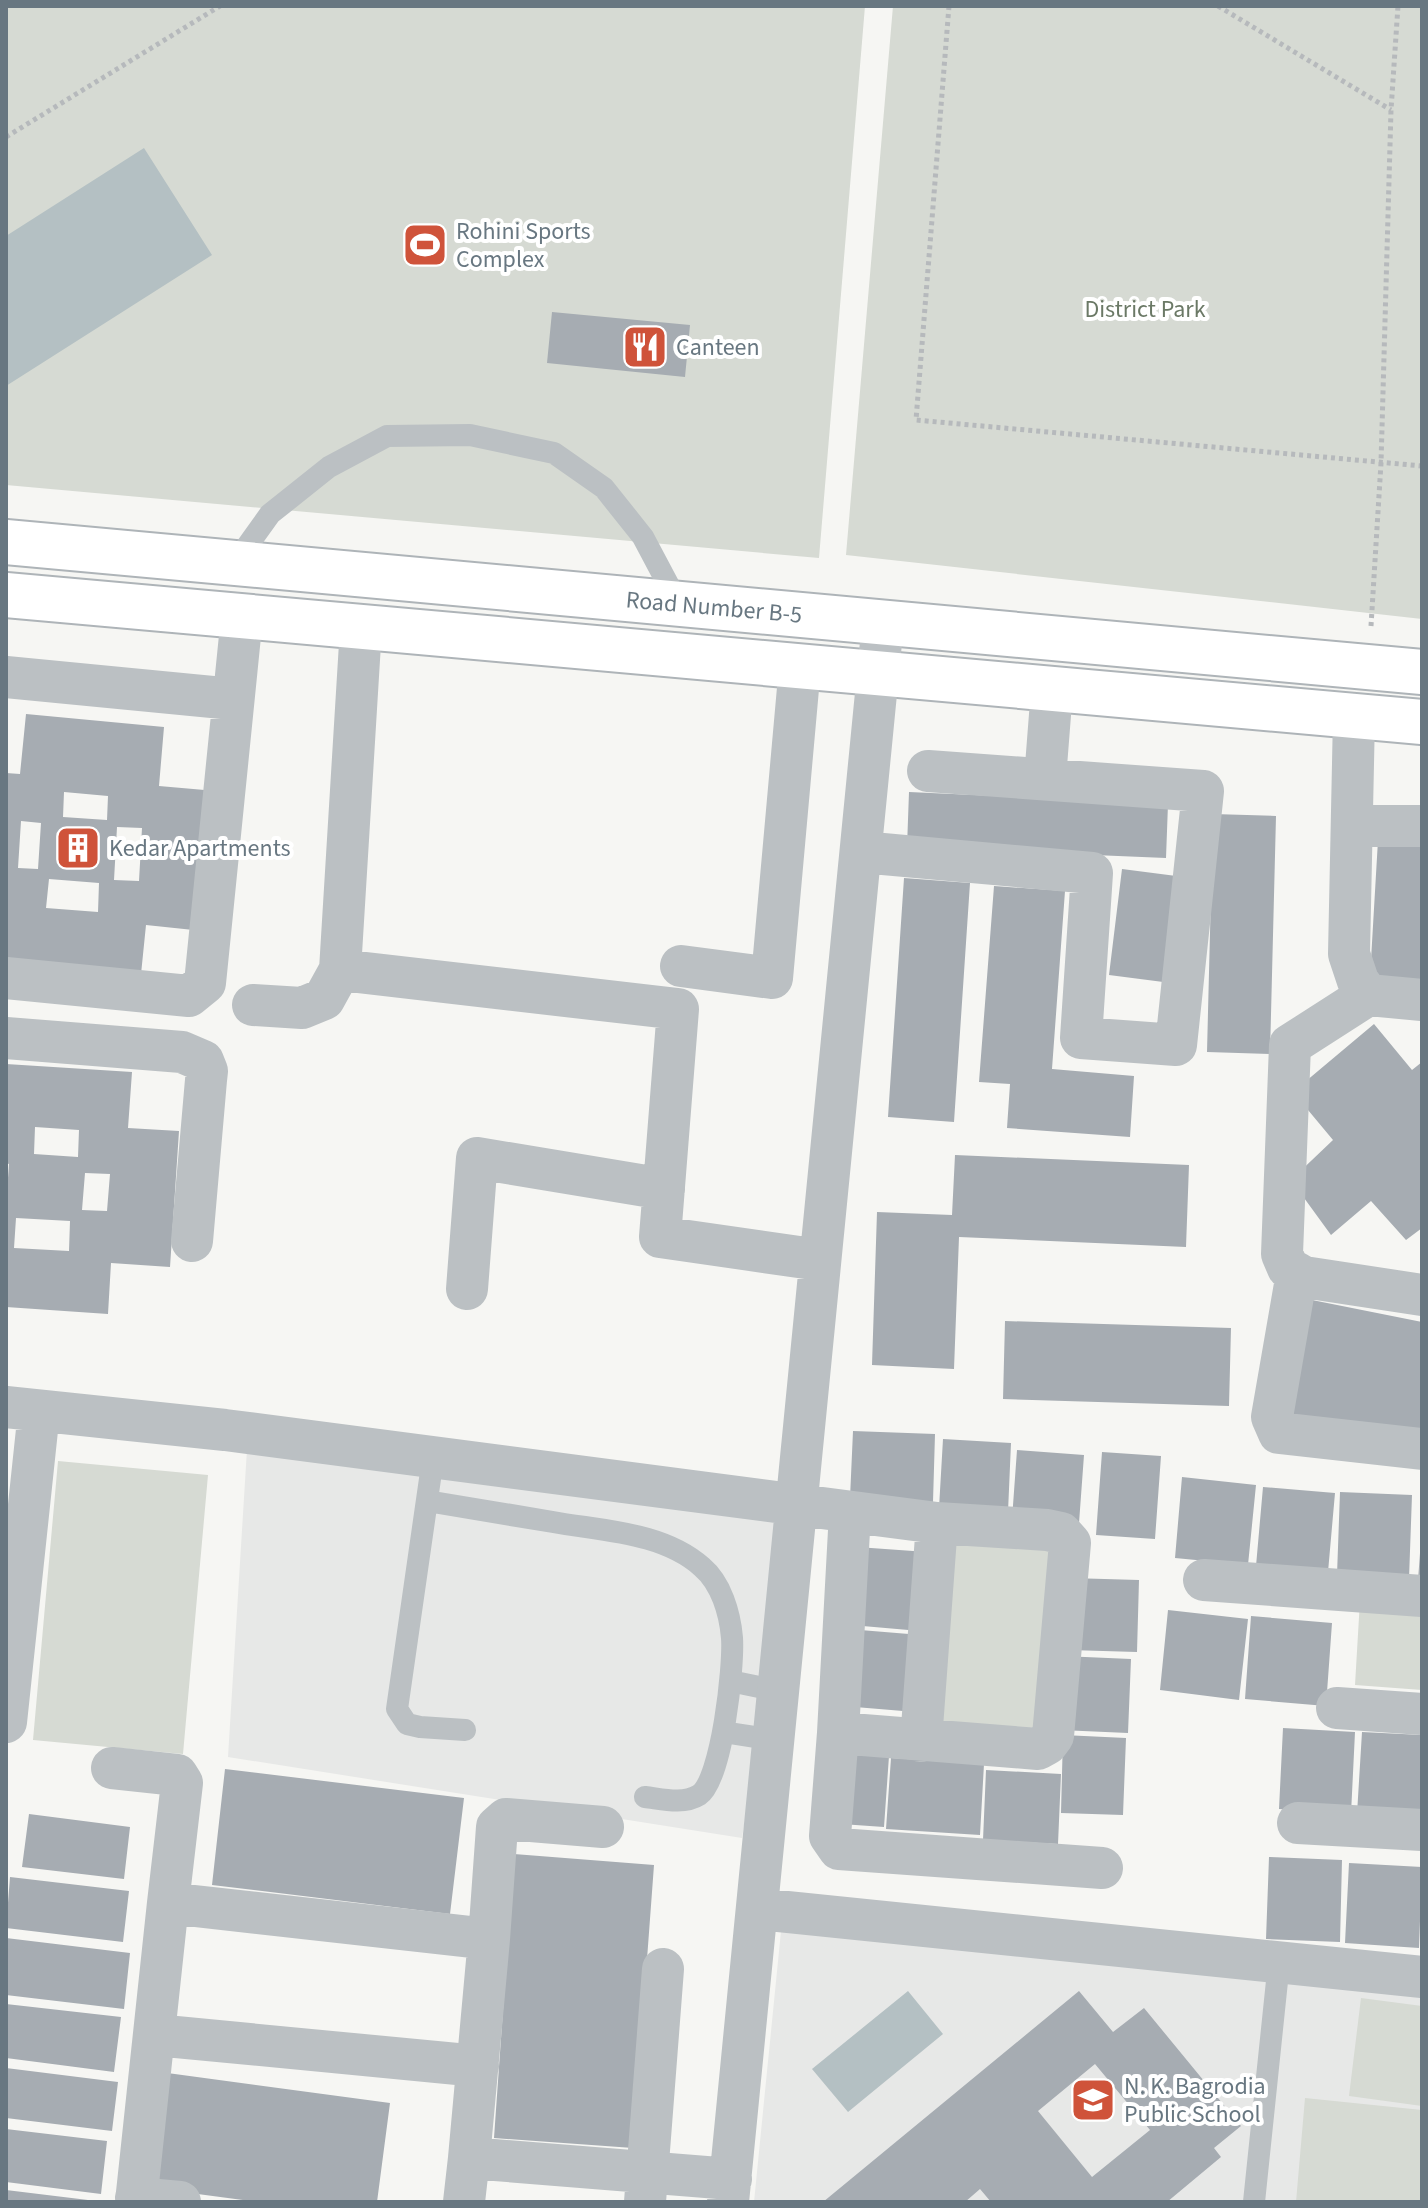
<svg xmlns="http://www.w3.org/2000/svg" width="1428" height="2208" font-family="'Source Sans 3',sans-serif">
<rect width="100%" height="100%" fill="#f6f6f3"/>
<path fill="#e7e8e7" d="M248,1433L795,1505L742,1838L228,1757Z
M783,1911L1422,1998V2202H754Z"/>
<path fill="#d6dad3" d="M6,6H865L819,558L6,485Z
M893,6H1422V619L846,555Z
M58,1461L208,1475L183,1754L33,1740Z
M949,1539L1057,1547L1043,1738L934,1729Z
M1360,1600L1422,1604V1690L1355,1685Z
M1361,1998L1422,2006V2106L1349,2096Z
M1305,2098L1422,2110V2202H1296Z"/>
<path fill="#b4c0c3" d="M144,148L212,255L6,386V236Z
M908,1991L943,2034L848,2112L812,2069Z"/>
<path fill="#a6acb2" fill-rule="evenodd" d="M552,312L690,325L685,377L547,363Z
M26,714L164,727L159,786L216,791L203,931L146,925L140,984L6,971V773L20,774ZM64,792L108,796L107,820L63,817ZM21,821L41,823L38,869L18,868ZM117,827L142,828L139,881L114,880ZM49,879L99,883L98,912L46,908Z
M909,792L1168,804L1166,858L907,847Z
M1213,814L1276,816L1270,1054L1207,1052Z
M1378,840L1422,843V980L1370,977Z
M1122,869L1184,877L1171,983L1109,975Z
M904,878L970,883L954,1122L888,1117Z
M994,886L1065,891L1052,1069L1134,1076L1130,1137L1007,1128L1010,1084L979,1082Z
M1374,1024L1412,1070L1422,1062V1228L1406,1240L1371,1201L1331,1235L1291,1180L1333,1140L1293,1092Z
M6,1064L132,1072L128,1128L179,1131L170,1267L111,1263L108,1314L6,1307V1205L9,1164L6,1163ZM35,1127L79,1130L78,1157L34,1154ZM85,1173L110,1174L107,1211L82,1210ZM16,1218L70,1221L69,1251L14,1248Z
M955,1155L1189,1165L1186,1247L959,1237L954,1369L872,1365L877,1212L952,1215Z
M1297,1297L1422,1322V1435L1293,1419Z
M1005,1321L1231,1328L1229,1406L1003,1399Z
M853,1431L935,1434L933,1502L850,1498Z
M943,1439L1011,1443L1008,1512L939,1508Z
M1017,1450L1084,1455L1079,1523L1012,1519Z
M1102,1452L1161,1456L1155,1539L1096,1535Z
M1182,1477L1256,1485L1248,1565L1175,1558Z
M1263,1487L1335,1493L1328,1572L1256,1566Z
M1340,1492L1412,1495L1409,1579L1337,1575Z
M857,1547L927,1552L920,1631L851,1625Z
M1420,1553H1422V1580H1418Z
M1070,1578L1139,1580L1137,1652L1069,1650Z
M1168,1610L1248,1619L1239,1700L1160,1690Z
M1251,1616L1332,1623L1326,1706L1245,1699Z
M848,1629L921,1635L915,1712L843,1706Z
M1062,1656L1131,1659L1128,1733L1060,1730Z
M1283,1728L1355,1732L1351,1814L1279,1809Z
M1362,1732L1422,1735V1818L1357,1814Z
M1063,1735L1126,1738L1123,1815L1061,1813Z
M846,1752L889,1756L884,1827L841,1824Z
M891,1758L984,1764L980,1835L886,1829Z
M225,1769L464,1798L450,1914L212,1885Z
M986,1770L1061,1774L1058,1844L983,1840Z
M29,1814L130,1827L124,1879L22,1867Z
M514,1854L654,1865L633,2148L494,2138Z
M1269,1857L1342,1860L1340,1942L1266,1939Z
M1349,1863L1422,1867L1419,1948L1345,1943Z
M10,1877L129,1891L123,1942L6,1928Z
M6,1938L130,1953L124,2009L6,1995Z
M1079,1991L1113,2032L1144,2008L1241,2126L1214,2148L1221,2157L1167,2202H991L980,2189L965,2202H823ZM1095,2064L1150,2130L1092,2177L1038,2111Z
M6,2004L121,2017L114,2072L6,2058Z
M6,2068L118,2082L112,2131L6,2118Z
M160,2072L390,2103L377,2202H258L145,2187Z
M6,2129L107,2141L101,2194L6,2182Z
M6,2190L88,2200V2202H6Z"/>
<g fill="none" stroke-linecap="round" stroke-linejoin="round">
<g stroke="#aeb4b8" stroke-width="48">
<path id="secondary" d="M6,542L1422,672
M6,595L1422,722"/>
</g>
<path stroke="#b6b9bc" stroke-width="5" stroke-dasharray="4 4" stroke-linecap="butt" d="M949,6L916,420L1422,466
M1218,6L1391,110
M6,137L220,6
M1371,626L1381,463L1391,110L1398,6"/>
<path stroke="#bbc0c3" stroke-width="22" d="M235,563L270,514L329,467L387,436L470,435L554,453L604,488L643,537L678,603
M433,1458L397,1709L407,1724L420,1727L465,1730
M427,1501C469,1508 511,1515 553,1522C602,1531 663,1532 702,1567C721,1583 730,1613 732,1638C734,1666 722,1780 699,1795C683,1805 662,1799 645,1797
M730,1681L779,1691
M723,1732L774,1740
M1254,2202L1279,1962"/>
<path stroke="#bbc0c3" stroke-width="42" d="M6,677L233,699
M1354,716L1349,954L1358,981L1368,995
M1045,779L1052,689
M1352,826H1422
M861,852L1092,873L1081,1038L1176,1045L1203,791L928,771
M681,966L772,978L800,666
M340,970L678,1009L660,1237L820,1260
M6,978L189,996L205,983L242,616
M1422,1000L1368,995L1290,1045L1282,1254L1288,1268L1304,1277L1422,1295
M253,1005L302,1008L324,999L340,970L361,627
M6,1038L182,1052L203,1061L207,1071L206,1080L192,1241
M1297,1273L1272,1417L1279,1433L1422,1449
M467,1289L477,1158L664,1189
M6,1407L225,1430L937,1523L1047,1530L1061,1533L1070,1543L1053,1736L1047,1744L1038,1749L838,1733L850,1512
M1204,1580L1422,1596
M1337,1708L1422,1714
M6,1722L39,1411
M838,1733L830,1836L839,1849L1102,1868
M921,1741L937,1523
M112,1768L177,1775L182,1783L168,1903
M1298,1823L1422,1830
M758,1909L1422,1977
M489,1939L497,1827L506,1819L603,1827
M155,2035L478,2066
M136,2198L180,2202
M136,2202L168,1903L489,1939L469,2158
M464,2202L469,2158L731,2179
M645,2202L663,1969
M728,2202L883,622"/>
<use href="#secondary" stroke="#fff" stroke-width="44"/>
</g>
<defs>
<g id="stadium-square" transform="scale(2.3)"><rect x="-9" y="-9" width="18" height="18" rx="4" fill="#cf533a" stroke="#fff"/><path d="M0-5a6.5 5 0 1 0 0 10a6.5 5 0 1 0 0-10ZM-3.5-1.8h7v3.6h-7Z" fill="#fff"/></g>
<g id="restaurant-square" transform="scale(2.3)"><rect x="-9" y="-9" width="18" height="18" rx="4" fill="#cf533a" stroke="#fff"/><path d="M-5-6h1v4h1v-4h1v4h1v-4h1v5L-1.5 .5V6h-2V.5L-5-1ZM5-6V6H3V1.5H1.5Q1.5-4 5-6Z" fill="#fff"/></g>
<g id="building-square" transform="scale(2.3)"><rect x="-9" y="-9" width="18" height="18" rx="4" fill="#cf533a" stroke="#fff"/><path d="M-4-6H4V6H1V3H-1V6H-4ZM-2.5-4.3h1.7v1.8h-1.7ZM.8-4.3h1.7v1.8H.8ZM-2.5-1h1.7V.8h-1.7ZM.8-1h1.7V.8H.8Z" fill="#fff"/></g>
<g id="school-square" transform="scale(2.3)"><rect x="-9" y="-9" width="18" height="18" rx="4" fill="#cf533a" stroke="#fff"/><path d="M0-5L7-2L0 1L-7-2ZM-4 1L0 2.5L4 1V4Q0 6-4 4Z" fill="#fff"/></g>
</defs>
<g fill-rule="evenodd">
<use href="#stadium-square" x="425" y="245"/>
<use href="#restaurant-square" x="645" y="347"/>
<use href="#building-square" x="78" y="848"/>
<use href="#school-square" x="1093" y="2100"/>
</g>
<g text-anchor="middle" stroke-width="8" stroke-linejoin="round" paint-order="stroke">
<g font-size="24" fill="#687781" stroke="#fff" text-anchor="start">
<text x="456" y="239">Rohini Sports<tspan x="456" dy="28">Complex</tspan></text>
<text x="676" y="355">Canteen</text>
<text x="109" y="856">Kedar Apartments</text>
<text x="1124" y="2094">N. K. Bagrodia<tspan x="1124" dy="28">Public School</tspan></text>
</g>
<g font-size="24" fill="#6b7966" stroke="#fff">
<text x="1145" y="317">District Park</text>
</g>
<g font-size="24" fill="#687781" stroke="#fff">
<text transform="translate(714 607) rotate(5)" y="8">Road Number B-5</text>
</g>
</g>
<rect width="1428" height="2208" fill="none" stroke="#687781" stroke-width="16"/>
</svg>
